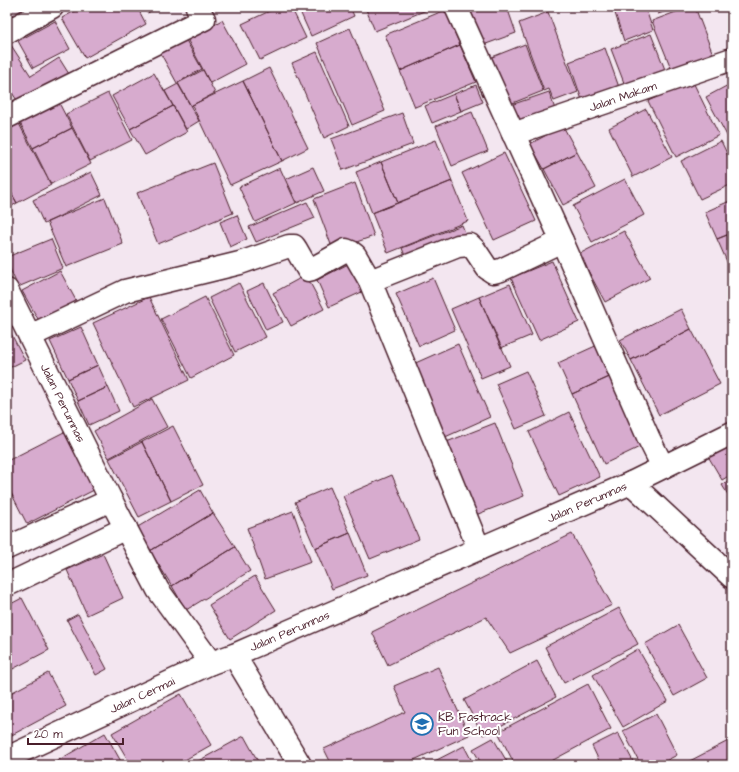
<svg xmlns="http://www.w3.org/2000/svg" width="739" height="772" font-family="'Architects Daughter',sans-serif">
<rect width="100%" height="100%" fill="#f3e6f0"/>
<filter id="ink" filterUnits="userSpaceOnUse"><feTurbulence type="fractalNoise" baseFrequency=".025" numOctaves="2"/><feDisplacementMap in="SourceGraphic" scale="8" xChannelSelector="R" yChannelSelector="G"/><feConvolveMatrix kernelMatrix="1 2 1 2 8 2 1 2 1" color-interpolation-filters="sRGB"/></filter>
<g filter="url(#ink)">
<path fill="#d7abce" stroke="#4a1f2b" d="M82,7H137L146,24L85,58L62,18Z
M144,7H160L147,13Z
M278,7H291L306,38L260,60L242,24Z
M298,7H350L354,16L311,36Z
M365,7H428L429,9L375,31Z
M469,7H507L516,33L478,47L465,9Z
M613,7H645L653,30L624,41Z
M656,7H679L658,14Z
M689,7H695L714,57L673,73L652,21Z
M445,10L460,45L400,71L385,35Z
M548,12L578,92L554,101L549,89L544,91L519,23Z
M222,20L246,64L210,83L187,39Z
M55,21L70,49L33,68L18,41Z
M350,28L385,111L352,125L317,43Z
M182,33L202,69L177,83L157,47Z
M651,34L666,72L626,88L611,49Z
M9,42L31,76L59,58L69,74L20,105L7,85V43Z
M525,44L543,91L505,106L487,59Z
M460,45L476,82L415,107L400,71Z
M605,48L620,90L583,103L569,62Z
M317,52L349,126L324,138L292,63Z
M269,68L308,148L282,161L243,81Z
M203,70L215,93L191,106L178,83Z
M154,73L173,106L130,129L112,96Z
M692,80L719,135L676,157L648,101Z
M243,81L282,161L230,185L192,105Z
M732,83V143H731L706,97Z
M178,84L199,121L186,129L165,91Z
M476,85L483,102L461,111L454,94Z
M549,92L557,115L517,129L508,106Z
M108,93L132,140L90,161L66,114Z
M454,94L461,111L432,123L425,106Z
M57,99L72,128L33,148L18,119Z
M173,106L187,132L145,155L130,129Z
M646,109L672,157L633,177L609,128Z
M472,112L488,151L452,166L436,126Z
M402,113L413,144L343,170L331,139Z
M15,116L51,185L17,203L7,185V120Z
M563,126L577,152L544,169L530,144Z
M72,128L91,164L51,184L33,148Z
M436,140L452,181L398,203L381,162Z
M721,141L732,164V184L700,199L681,161Z
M577,152L596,188L563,205L544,169Z
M504,153L536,221L494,240L462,173Z
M381,162L398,203L372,213L356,172Z
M213,163L233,213L158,244L137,193Z
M313,167L324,191L297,203L286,179Z
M280,168L296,203L255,222L239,187Z
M91,172L102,195L44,224L33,200Z
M625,179L644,215L592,242L573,206Z
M452,181L468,221L388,253L372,213Z
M355,183L374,236L333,250L314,199Z
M7,185L17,203L7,209Z
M105,198L123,244L66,267L47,222Z
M732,200V233L717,239L705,212Z
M307,202L315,218L256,242L249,227Z
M237,215L247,239L230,247L220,222Z
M462,225L468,240L408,264L402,248Z
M624,231L650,278L605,302L579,254Z
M732,233V273L717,239Z
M51,239L63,268L18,287L7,262V257Z
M552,261L579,322L539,340L511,278Z
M352,262L364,291L329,307L317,280Z
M60,271L79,306L42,326L22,291Z
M306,275L324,309L291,326L273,293Z
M433,278L455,330L419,346L396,294Z
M239,283L266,337L235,352L209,298Z
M264,283L283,322L266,330L247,291Z
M510,284L532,335L501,348L479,297Z
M149,297L189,380L133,407L93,323Z
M205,297L234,355L191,378L161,319Z
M479,297L510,366L481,378L451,309Z
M681,309L691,329L631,360L620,340Z
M7,326L25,360L7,369Z
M81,327L98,365L68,379L50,341Z
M691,329L720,384L659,415L631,360Z
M602,343L616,374L572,394L558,363Z
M458,344L490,417L443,438L411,365Z
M98,365L108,387L78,401L68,379Z
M526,371L546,416L516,429L496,384Z
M616,374L648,443L604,464L572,394Z
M108,387L119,411L89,425L78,401Z
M152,399L167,427L109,458L94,431Z
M569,412L600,477L559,496L529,432Z
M495,423L524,496L473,516L444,443Z
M173,426L203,485L171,501L142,442Z
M64,432L94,490L27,524L7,485V461Z
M732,436V474L722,480L705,451Z
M142,442L171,501L139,517L109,459Z
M392,475L419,539L370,559L343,496Z
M732,479V501L722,485Z
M330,487L350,533L315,548L295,502Z
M200,490L213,513L150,551L136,528Z
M293,511L311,562L265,579L247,528Z
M213,513L235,547L172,586L150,551Z
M350,533L367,575L332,589L315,548Z
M572,534L612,605L510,653L486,617L388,665L372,632Z
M235,547L250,571L186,610L172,586Z
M103,554L123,598L87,615L67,570Z
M255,576L276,610L230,639L209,605Z
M22,598L49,650L7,672V606Z
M619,608L638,644L564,683L545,647Z
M78,614L107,669L96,675L67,620Z
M678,625L707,678L674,696L645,644Z
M638,649L668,701L623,727L593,675Z
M537,661L556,697L483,735L464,700Z
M438,667L469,735L403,765H332L324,749L405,712L394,686Z
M48,673L66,706L10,736L7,730V695Z
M588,684L611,729L544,765H515L498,732Z
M181,694L211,745L176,765H131L112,733Z
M656,714L677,755L658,765H641L623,731Z
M105,733L123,765H52V764Z
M618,733L635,765H601L592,746Z
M244,736L260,765H191Z
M493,738L509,765H482L473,749Z
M732,739V765H685L684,764Z
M464,746L474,765H427Z"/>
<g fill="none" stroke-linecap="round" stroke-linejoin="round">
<g stroke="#4a1f2b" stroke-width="25">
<g id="minor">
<path d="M456,7L562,241L649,439L663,467"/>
<path d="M7,32L52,7"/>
<path d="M7,117L204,19L197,7"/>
<path id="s1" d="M513,134L732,59"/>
<path d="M370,281L458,246L470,245L475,250L487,268L493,272L501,270L562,241"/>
<path d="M30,336L125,291L240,263L289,246H294L296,249L308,270L312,269L346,250L351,252L355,255L370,281L479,549"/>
<path d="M631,483L732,433"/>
<path d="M7,548L111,500"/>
<path d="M7,585L126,528"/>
<path d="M234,655L300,765"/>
<path id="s2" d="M7,758L211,663"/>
</g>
</g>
<g stroke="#4a1f2b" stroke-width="25">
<g id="tertiary">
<path id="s3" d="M7,290L111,500L158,590L211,663L234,655L631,483L732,577"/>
</g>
</g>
<use href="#minor" stroke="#fff" stroke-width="22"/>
<use href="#tertiary" stroke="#fff" stroke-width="22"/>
</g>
</g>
<defs>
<g id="school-ring" transform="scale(1.15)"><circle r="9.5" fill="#fff" stroke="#1f6fb2" stroke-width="1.5"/><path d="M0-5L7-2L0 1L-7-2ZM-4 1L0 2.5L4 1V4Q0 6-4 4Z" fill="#1f6fb2"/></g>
</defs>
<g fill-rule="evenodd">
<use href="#school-ring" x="422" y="724"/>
</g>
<g text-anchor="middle" stroke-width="4" stroke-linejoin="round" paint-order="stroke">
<g font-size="12" fill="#4a1f2b" stroke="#fff">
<text dy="4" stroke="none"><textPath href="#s1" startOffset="116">Jalan Makam</textPath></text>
<text dy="4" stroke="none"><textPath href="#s3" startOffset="126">Jalan Perumnas</textPath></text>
<text dy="4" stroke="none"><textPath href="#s3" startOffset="835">Jalan Perumnas</textPath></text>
<text dy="4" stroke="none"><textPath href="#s3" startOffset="511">Jalan Perumnas</textPath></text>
<text dy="4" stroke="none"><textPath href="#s2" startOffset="149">Jalan Cermai</textPath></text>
</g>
<g font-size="12" fill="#4a1f2b" stroke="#fff" text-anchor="start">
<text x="438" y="721">KB Fastrack<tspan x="438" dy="14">Fun School</tspan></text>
</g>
</g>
<rect width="739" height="772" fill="none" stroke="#fff" stroke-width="24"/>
<rect x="12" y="12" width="715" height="748" fill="none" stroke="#4a1f2b" stroke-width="1.5" filter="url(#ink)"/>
<path d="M28 738v6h95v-6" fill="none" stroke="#4a1f2b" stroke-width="2"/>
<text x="34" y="738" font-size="12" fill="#4a1f2b" stroke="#ffffff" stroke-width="3" paint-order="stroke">20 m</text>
</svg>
